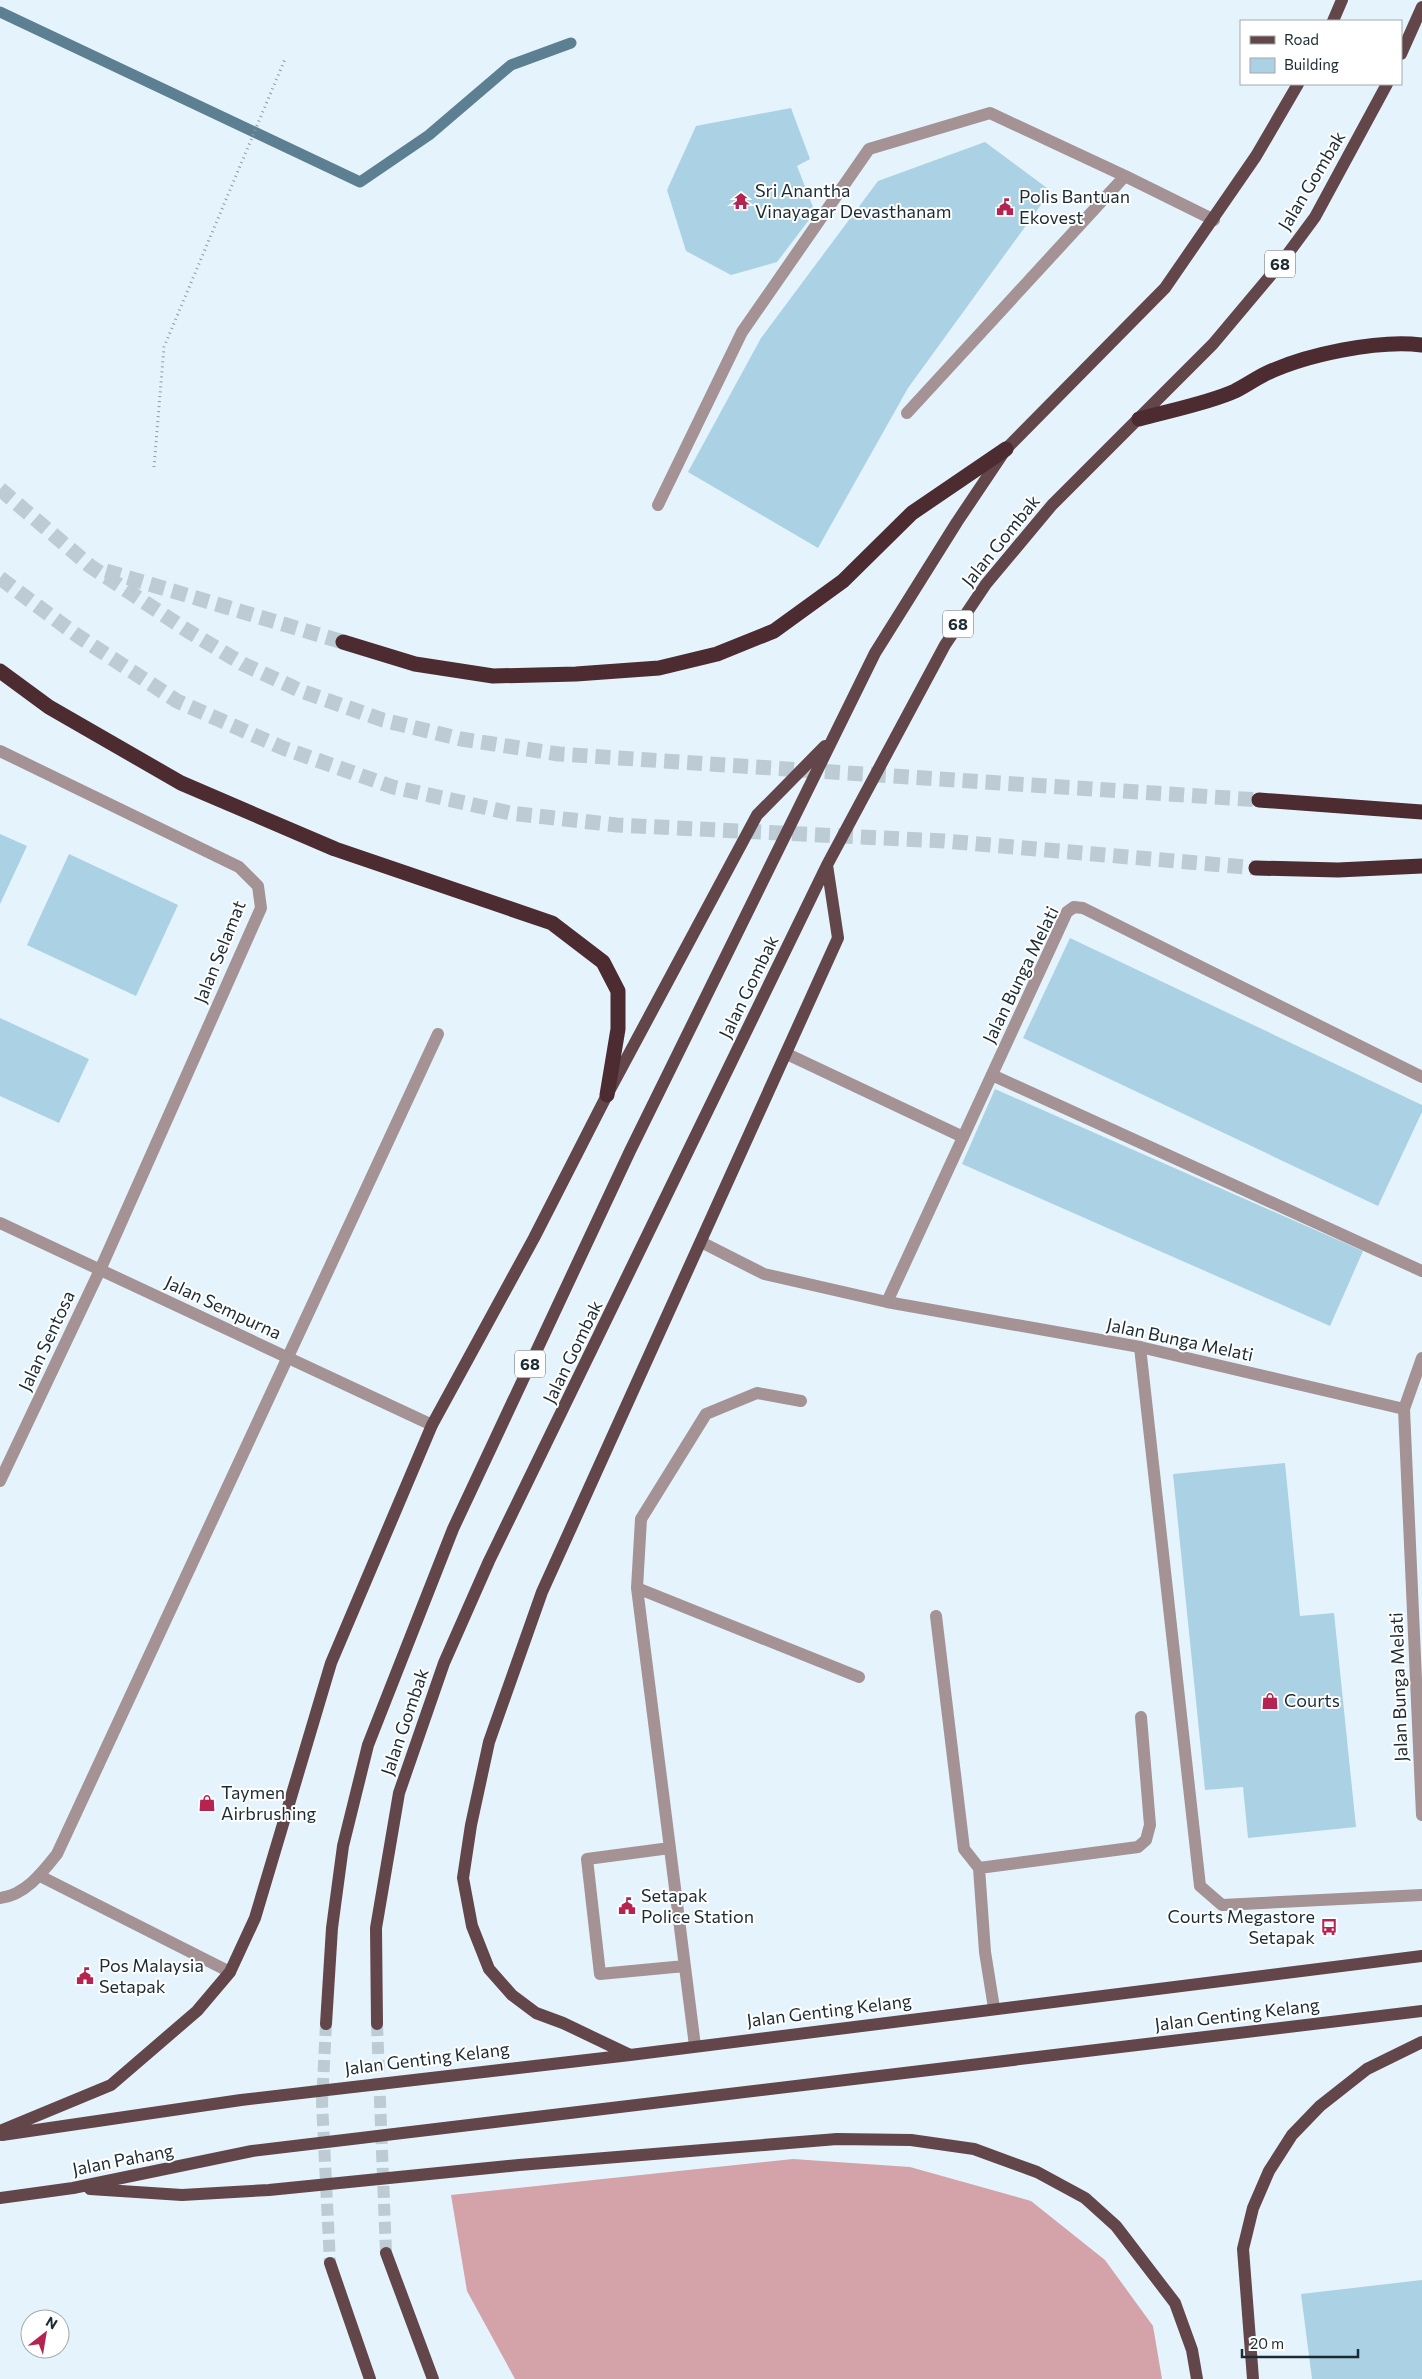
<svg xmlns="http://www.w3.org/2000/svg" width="1422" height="2379" font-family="Commissioner,sans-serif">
<rect width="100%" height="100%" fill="#e5f4fc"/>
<path fill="#d4a3aa" d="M793,2159L910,2167L1031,2201L1105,2260L1153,2326L1162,2379H515L467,2291L451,2195Z"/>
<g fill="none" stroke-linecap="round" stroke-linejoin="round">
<path stroke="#5c8092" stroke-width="11" d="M0,12L360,182L429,135L511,65L571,43"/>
</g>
<path fill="#aad1e4" d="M791,108L810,159L797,166L815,212L777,262L731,275L686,251L667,190L696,126Z
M985,142L1051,191L908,388L818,548L688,472L761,338L878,181Z
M0,834L27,846L0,904Z
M69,854L178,905L136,996L27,945Z
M1070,938L1422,1105V1112L1378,1206L1023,1038Z
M0,1018L89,1059L59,1123L0,1096Z
M995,1089L1363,1251L1330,1326L962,1164Z
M1285,1463L1300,1616L1334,1613L1356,1827L1248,1838L1243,1787L1205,1790L1173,1474Z
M1422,2280V2379H1312L1301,2294Z"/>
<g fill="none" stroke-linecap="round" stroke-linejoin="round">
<path stroke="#bdccd4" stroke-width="12" stroke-dasharray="12 6" stroke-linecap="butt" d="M326,2024L322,2103L330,2263
M377,2024L386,2253"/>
<path stroke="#bdccd4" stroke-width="15" stroke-dasharray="15 8" stroke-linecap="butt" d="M0,489L90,566L188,631L243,664L301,691L383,720L461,739L559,754L1259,800
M106,571L343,642
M0,578L78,636L177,701L283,748L393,787L510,813L617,825L944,841L1256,868"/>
<path stroke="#8c9ba3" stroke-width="3" stroke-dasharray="1 4" stroke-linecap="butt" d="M154,467L164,347L285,59"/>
<path stroke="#a49294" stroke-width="12" d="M907,413L1125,176L1214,220
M658,505L742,332L869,149L990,113L1125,176
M787,1054L963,1137
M992,1075L1422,1271
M1140,1347L1200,1886L1222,1905L1422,1895
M637,1588L859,1677
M936,1616L964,1849L979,1868
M670,1848L587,1859L600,1974L685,1966
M40,1876L230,1972
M0,1898C25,1895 42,1873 57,1854L438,1034
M994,2008L985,1952L979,1868L1138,1847L1146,1840L1150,1825L1141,1717
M695,2046L637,1588L641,1519L706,1414L757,1393L801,1401"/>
<path stroke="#a49294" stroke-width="12" d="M0,751L239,867L258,886L261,908L100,1270L0,1481
M0,1223L432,1425
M701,1242L764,1274L887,1302L1140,1347L1404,1409
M887,1302L1067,912L1074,907L1083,908L1422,1077
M1422,1358L1404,1409L1422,1815"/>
<path stroke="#63464a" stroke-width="12" d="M1333,21L1342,0
M1401,54L1422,7
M326,2024L332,1928L343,1846L368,1745L453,1529L630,1151L875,653L957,522L1006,449L1165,288L1256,156L1298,84
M377,2024L376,1928L399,1793L444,1663L489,1561L827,865L945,645L986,584L1052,505L1213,344L1281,263L1315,217L1387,84
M630,2055L563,2023L536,2013L512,1995L489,1969L472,1926L463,1878L471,1825L489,1742L542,1592L838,938L827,865
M0,2131L111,2085L197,2011L230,1972L255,1918L331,1663L432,1425L534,1238L607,1095L757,815L825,746
M2,2135L241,2100L630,2055L1422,1956
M90,2189L182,2195L269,2190L519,2165L837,2139L911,2140L974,2149L1037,2172L1085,2198L1116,2226L1175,2303L1192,2350L1197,2379
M0,2198L73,2188L252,2151L1422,2011
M386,2253L433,2379
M330,2263L370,2379
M1253,2379L1243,2249L1253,2208L1269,2171L1292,2135L1320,2106L1367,2069L1422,2042"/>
<path stroke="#4c2b31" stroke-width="15" d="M1139,419C1168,411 1209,403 1235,391C1245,386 1255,379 1265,374C1304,355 1379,339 1422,345
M343,642L415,664L493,676L576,674L659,668L717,654L774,631L843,581L912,513L1006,449
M0,671L49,707L181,783L335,849L552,923L603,962L618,991V1029L607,1095
M1259,800L1422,812
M1256,868L1338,870L1422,866"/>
</g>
<defs>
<g id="temple-bare" transform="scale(1.35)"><path d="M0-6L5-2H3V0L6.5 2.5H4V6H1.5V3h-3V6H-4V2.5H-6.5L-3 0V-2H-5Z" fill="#b52450" stroke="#fefffe" stroke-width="2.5" paint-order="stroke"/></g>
<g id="civic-bare" transform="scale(1.35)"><path d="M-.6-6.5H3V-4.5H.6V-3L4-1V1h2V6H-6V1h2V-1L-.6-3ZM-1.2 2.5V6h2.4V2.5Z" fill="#b52450" stroke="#fefffe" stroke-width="2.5" paint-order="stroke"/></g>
<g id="shop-bare" transform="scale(1.35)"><path d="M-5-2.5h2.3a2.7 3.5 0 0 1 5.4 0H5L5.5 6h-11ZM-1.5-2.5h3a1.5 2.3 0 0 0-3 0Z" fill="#b52450" stroke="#fefffe" stroke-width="2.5" paint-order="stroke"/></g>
<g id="bus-bare" transform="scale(1.35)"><path d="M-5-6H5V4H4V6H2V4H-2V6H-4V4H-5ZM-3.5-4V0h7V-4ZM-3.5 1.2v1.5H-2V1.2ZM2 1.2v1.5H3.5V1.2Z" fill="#b52450" stroke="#fefffe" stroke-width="2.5" paint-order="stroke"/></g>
</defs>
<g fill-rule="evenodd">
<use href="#temple-bare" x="741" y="201"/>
<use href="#civic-bare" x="1005" y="207"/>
<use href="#shop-bare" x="1270" y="1701"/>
<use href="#shop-bare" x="207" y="1803"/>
<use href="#civic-bare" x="627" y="1906"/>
<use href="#bus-bare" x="1329" y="1927"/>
<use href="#civic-bare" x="85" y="1976"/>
</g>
<g text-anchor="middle" stroke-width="4" stroke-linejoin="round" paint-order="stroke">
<g fill="#fefffe" stroke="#606b70" stroke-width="1">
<rect x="1265" y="250.5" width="30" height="27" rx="4"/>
<rect x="943" y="610.5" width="30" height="27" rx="4"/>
<rect x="515" y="1350.5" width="30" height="27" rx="4"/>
</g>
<g font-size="16" font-weight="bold" fill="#1c2b33">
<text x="1280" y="270">68</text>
<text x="958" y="630">68</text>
<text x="530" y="1370">68</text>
</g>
<g font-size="18" fill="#1c2b33" stroke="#fefffe">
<text transform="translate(1312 181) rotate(-59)" y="6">Jalan Gombak</text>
<text transform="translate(1001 541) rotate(-51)" y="6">Jalan Gombak</text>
<text transform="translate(220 952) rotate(-68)" y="6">Jalan Selamat</text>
<text transform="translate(1021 975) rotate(-64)" y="6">Jalan Bunga Melati</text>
<text transform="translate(749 987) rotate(-64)" y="6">Jalan Gombak</text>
<text transform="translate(223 1308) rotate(25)" y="6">Jalan Sempurna</text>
<text transform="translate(1180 1340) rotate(12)" y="6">Jalan Bunga Melati</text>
<text transform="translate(47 1341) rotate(-65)" y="6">Jalan Sentosa</text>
<text transform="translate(573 1352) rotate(-64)" y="6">Jalan Gombak</text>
<text transform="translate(1399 1687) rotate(-92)" y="6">Jalan Bunga Melati</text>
<text transform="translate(405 1722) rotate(-71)" y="6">Jalan Gombak</text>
<text transform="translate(829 2011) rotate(-7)" y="6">Jalan Genting Kelang</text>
<text transform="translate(1237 2015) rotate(-7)" y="6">Jalan Genting Kelang</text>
<text transform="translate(427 2059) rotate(-7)" y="6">Jalan Genting Kelang</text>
<text transform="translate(123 2160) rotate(-11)" y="6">Jalan Pahang</text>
</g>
<g font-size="18" fill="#1c2b33" stroke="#fefffe" text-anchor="start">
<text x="755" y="197">Sri Anantha<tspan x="755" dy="21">Vinayagar Devasthanam</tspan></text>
<text x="1019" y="203">Polis Bantuan<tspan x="1019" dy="21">Ekovest</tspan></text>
<text x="1284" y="1707">Courts</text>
<text x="221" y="1799">Taymen<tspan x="221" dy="21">Airbrushing</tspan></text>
<text x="641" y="1902">Setapak<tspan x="641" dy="21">Police Station</tspan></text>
<text x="1315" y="1923" text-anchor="end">Courts Megastore<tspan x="1315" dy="21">Setapak</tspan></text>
<text x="99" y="1972">Pos Malaysia<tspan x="99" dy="21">Setapak</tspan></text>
</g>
</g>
<rect x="1240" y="20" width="162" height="65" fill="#fefffe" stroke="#a4aaad"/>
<rect x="1250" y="36" width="25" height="8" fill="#63464a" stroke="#a4aaad"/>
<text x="1284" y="45" font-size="15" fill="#1c2b33">Road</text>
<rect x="1250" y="58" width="25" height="15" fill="#aad1e4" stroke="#a4aaad"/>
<text x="1284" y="70" font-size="15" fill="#1c2b33">Building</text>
<g transform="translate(45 2334) rotate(31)"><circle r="24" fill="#fefffe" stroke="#a4aaad"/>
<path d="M0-4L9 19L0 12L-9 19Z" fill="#b52450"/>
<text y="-8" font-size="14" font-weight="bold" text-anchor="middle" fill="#1c2b33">N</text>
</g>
<path d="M1242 2349v8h116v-8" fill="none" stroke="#1c2b33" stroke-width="2.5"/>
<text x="1250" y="2349" font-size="15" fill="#1c2b33" stroke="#fefffe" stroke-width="4" paint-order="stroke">20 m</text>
</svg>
